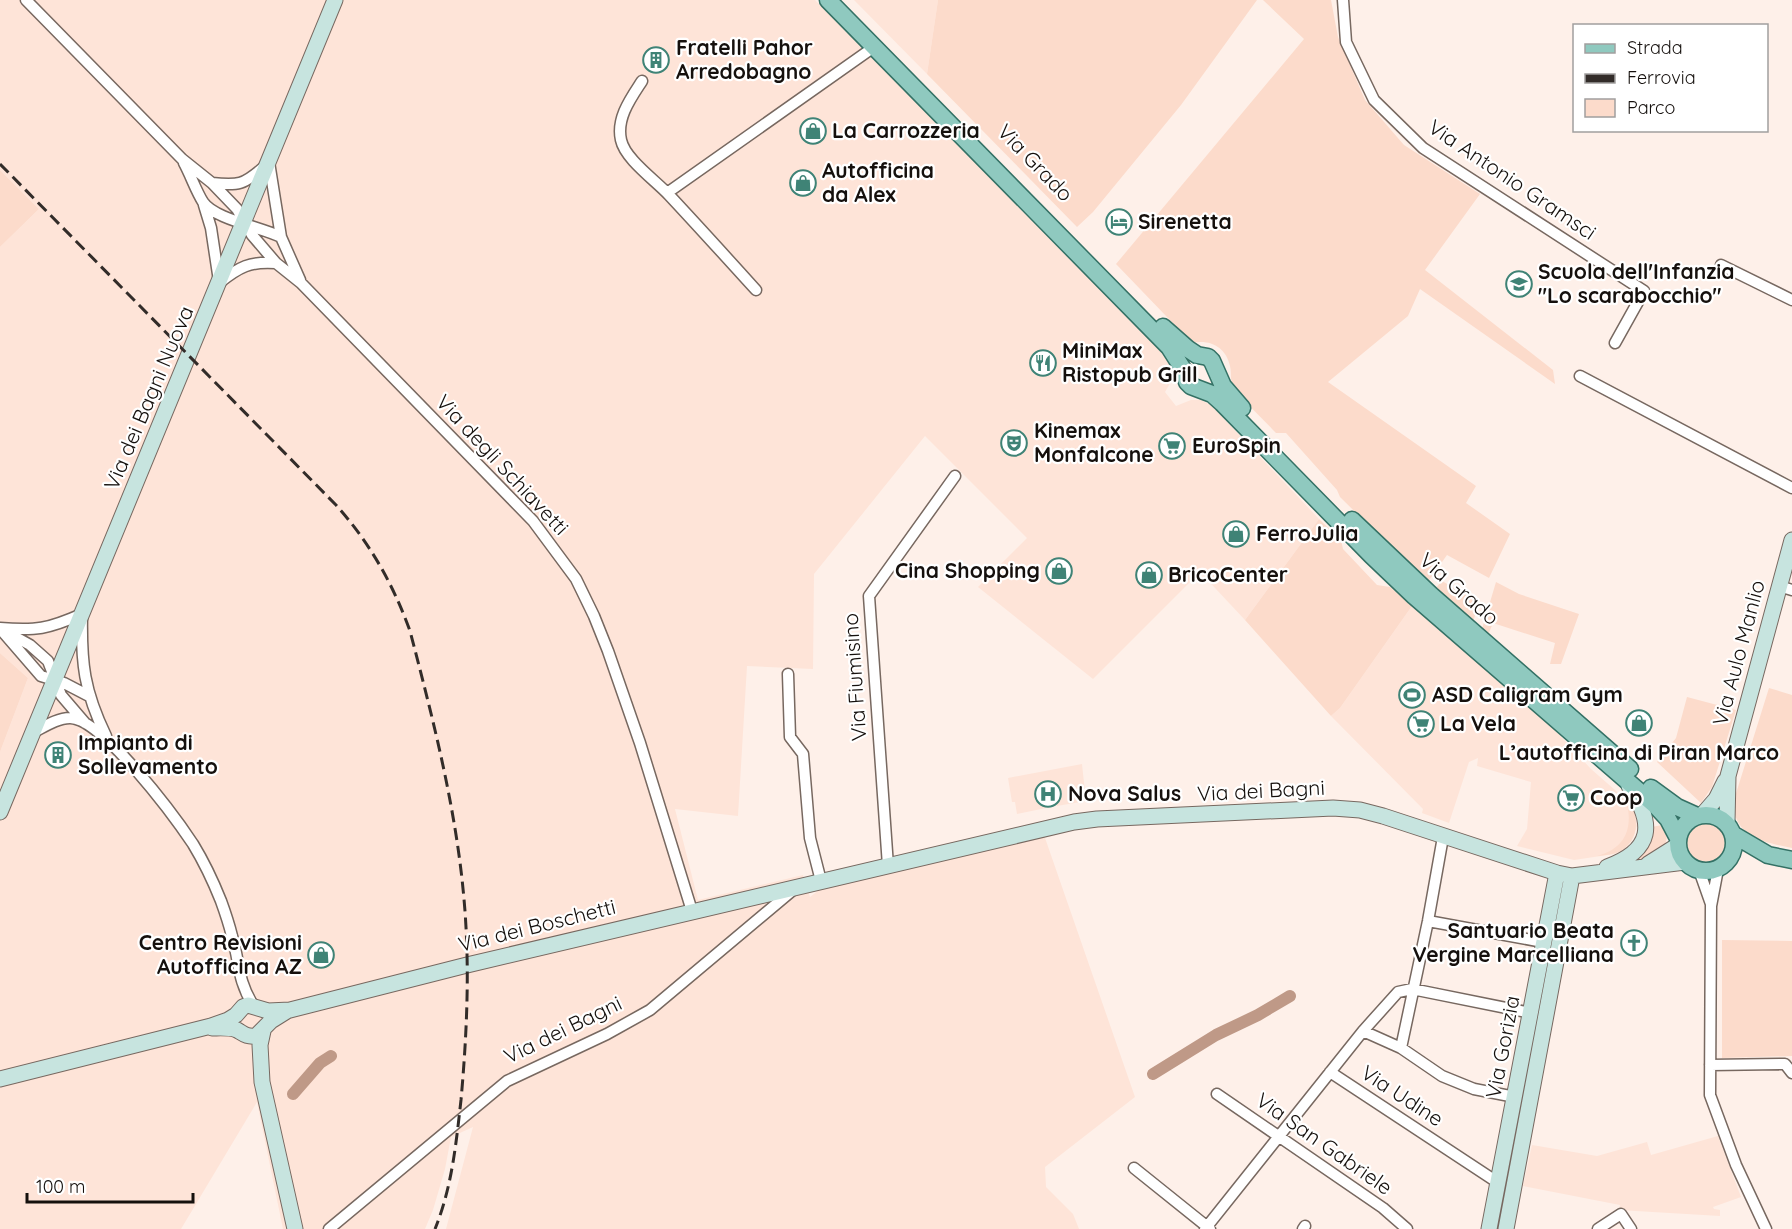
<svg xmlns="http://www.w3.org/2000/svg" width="1792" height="1229" font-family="Quicksand,sans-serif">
<rect width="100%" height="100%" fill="#fef0e9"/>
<path fill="#fee4d8" d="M0,0H815L1169,360L1172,380L1165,392L1176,406L1191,400H1201L1211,405L1319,519L1245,620L1200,572L1093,679L978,587L1027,538L925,436L814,574L813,669L747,666L738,816L675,809L698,900L803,875L810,897L823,887L1044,835L1135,1097L1045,1167L1046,1187L1073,1214L1079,1229H446L473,1127L451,1137L445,1169L433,1210L425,1229H283L257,1102L181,1229H0V752L28,678L0,653V247L39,209L0,170Z
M854,0H938L927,74Z
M1412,606L1551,726L1591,769L1631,804L1635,813L1637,826L1631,841L1622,850L1614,854L1574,860L1517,846L1527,829L1531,782L1477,766L1478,758L1469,762L1449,823L1422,813L1423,809L1331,716L1340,708Z
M1082,764L1086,801L1057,806L1056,803L1046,804V808L1017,814L1015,802H1012L1008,778Z
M1718,1136L1741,1197L1713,1207L1714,1209L1720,1210V1216L1619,1210L1620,1205L1523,1186L1532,1145L1597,1156L1647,1142L1651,1155Z"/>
<path fill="#fcdbcb" d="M938,0H1257L1181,105L1093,212L1077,227L927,74Z
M1263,0H1331L1338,37L1365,100L1404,145L1480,194L1425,270L1553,370L1555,384L1420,289L1408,316L1328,382L1476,486L1466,503L1510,534L1489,578L1447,555L1427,583L1340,497L1337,490L1286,433H1276C1262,418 1246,404 1235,388C1229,380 1232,375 1230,366C1226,347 1210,339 1192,343L1116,264L1304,39Z
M0,170L39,209L0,247Z
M1319,519L1341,540L1343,549L1377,585L1390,587L1412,606L1340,708L1331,716L1245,620Z
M1442,581L1480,603L1473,621L1434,590Z
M1496,582L1519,594L1579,614L1561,664H1550L1555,643L1493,623L1488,635L1482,629Z
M0,653L28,678L0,752Z
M1769,688L1792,695V848C1764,842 1735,838 1733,803Z
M1687,697L1736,710L1712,787L1701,803L1657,762L1676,738Z
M1626,800C1642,816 1639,845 1616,853C1610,855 1603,855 1597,856C1625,849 1634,828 1626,800Z
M1685 842a22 22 0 1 1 44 0a22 22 0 1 1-44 0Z
M1663,825C1676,850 1651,857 1631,864L1651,827Z
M1722,940L1792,941V1056L1722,1058Z"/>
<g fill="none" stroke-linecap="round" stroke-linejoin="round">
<path stroke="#bf9987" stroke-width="12" d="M1153,1074L1216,1035L1258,1015L1290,996
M293,1094L320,1063L331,1056"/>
<g stroke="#776860" stroke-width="13">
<path id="street" d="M26,0L182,159L212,183L237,209L252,235L276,263L301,283L533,521L576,579L594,616L608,651L640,743L692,911
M1343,0L1346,42L1374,100L1423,148L1644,291L1615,343
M642,81C631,98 616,118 621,140C625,159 655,180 669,195C698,226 727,258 756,290
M269,162L281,237
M184,163C191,176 196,191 203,202C214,219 261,227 281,237L300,280
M212,183C238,186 244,185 265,166
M667,193L874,47
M204,205L211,228L219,281
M1721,265L1792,300
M219,283C239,267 250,261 276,263
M1580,376L1792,488
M1779,586L1792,590
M0,628C36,631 48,629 82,614C81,663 84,691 106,736
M3,630L30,645L48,661L61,695L85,723
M3,632L41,676L64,683L89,696
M788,674L790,737L803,754L810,838L821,881
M32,733C44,727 57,718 70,718C102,718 175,817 193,844C204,862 213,881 221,901C225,912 229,924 232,936C240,963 237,979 253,1005
M888,866L869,596L955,476
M1718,869L1711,906L1710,1095L1736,1165L1766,1229
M1699,870L1711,904
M1428,921L1543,942
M1363,1031L1401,1048L1442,1076L1474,1089L1515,1097
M1401,1048L1428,921L1443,837
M1710,1065L1785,1064L1792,1073
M1330,1072L1497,1182
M1217,1094L1383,1208L1407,1229
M1134,1168L1210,1229
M329,1229L507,1081L607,1034L650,1010L793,890
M1205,1229L1363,1031L1398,992L1412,989L1531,1013
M1303,1229L1305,1226
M1598,1229L1621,1214L1631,1229"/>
</g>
<g stroke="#776860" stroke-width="17">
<path id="secondary" d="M0,812L335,0
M1703,814L1716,799L1725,781
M1727,823L1728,776L1792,540
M1648,864L1678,845
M1607,867C1653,850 1655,824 1629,786
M212,1028C219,1028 230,1027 237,1030C244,1034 246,1037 256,1036L271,1021L287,1011
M263,1031L260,1045L262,1082L295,1229
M0,1079L211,1026L228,1020L236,1015L243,1007L248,1005L268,1011L290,1010L467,965L1074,822L1097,819L1333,808L1360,810L1383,816L1557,873L1572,876L1685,862
M1489,1229L1557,873
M1506,1229L1572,876"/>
</g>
<g stroke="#347165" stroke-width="19">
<path id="primary" d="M828,0L1169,347L1183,369L1187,382L1191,386L1212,394L1222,403L1371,555L1414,596L1656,806L1668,819L1678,838
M1163,327L1188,349L1197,355L1208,357L1212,361L1223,386L1242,408
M1352,520L1431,595L1630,769
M1651,788L1677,807L1697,816
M1678 843a28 28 0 1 1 56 0a28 28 0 1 1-56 0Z
M1734,835L1768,855L1792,860"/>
</g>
<use href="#street" stroke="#fff" stroke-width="10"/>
<use href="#secondary" stroke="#c7e4df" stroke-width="15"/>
<use href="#primary" stroke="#8fc9bf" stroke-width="16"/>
<path stroke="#322c29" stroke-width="3" stroke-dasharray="12 6" stroke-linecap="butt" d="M0,164L336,505C370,543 393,584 410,631C433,719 456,808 464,899C470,966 467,1033 461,1100C456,1144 452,1187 435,1229"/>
</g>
<defs>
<g id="building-ring" transform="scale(1.35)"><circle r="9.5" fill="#fff" stroke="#3f8376" stroke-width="1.5"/><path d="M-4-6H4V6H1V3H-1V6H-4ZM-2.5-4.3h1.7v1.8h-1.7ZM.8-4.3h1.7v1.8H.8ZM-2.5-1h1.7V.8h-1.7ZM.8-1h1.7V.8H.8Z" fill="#3f8376"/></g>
<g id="shop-ring" transform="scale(1.35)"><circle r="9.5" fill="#fff" stroke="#3f8376" stroke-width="1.5"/><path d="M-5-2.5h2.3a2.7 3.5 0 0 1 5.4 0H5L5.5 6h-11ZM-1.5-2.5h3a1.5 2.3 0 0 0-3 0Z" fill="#3f8376"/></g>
<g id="hotel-ring" transform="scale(1.35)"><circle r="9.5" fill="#fff" stroke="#3f8376" stroke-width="1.5"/><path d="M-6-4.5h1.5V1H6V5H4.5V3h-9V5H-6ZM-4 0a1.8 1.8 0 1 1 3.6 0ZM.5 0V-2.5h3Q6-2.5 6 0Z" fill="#3f8376"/></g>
<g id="school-ring" transform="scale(1.35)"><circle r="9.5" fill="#fff" stroke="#3f8376" stroke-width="1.5"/><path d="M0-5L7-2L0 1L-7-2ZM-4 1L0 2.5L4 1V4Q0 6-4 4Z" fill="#3f8376"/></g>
<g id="restaurant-ring" transform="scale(1.35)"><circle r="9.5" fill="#fff" stroke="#3f8376" stroke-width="1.5"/><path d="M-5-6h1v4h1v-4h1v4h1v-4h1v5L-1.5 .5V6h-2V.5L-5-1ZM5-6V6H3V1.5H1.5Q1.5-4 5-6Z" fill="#3f8376"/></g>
<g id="theatre-ring" transform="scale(1.35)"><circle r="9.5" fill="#fff" stroke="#3f8376" stroke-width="1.5"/><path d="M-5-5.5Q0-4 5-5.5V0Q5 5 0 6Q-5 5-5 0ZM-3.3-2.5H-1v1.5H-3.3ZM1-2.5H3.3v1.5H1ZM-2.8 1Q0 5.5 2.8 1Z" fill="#3f8376"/></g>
<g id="supermarket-ring" transform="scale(1.35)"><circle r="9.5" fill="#fff" stroke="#3f8376" stroke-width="1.5"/><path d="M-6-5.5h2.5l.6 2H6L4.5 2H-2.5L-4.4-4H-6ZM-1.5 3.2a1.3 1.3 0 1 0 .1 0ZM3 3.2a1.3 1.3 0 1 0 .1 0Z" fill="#3f8376"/></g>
<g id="stadium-ring" transform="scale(1.35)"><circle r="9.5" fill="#fff" stroke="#3f8376" stroke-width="1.5"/><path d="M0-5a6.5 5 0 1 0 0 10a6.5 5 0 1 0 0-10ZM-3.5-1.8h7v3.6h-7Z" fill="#3f8376"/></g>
<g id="hospital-ring" transform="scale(1.35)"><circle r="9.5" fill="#fff" stroke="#3f8376" stroke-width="1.5"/><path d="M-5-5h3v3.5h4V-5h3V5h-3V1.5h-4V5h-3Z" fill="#3f8376"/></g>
<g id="church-ring" transform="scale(1.35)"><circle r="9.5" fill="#fff" stroke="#3f8376" stroke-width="1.5"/><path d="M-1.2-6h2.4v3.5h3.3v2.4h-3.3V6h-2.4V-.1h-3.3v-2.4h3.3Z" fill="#3f8376"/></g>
</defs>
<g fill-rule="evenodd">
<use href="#building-ring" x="656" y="60"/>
<use href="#shop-ring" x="813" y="131"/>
<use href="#shop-ring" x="803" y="183"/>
<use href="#hotel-ring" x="1119" y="222"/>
<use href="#school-ring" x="1519" y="284"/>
<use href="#restaurant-ring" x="1043" y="363"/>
<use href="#theatre-ring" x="1014" y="443"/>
<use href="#supermarket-ring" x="1172" y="446"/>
<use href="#shop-ring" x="1236" y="534"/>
<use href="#shop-ring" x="1059" y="571"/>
<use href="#shop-ring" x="1149" y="575"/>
<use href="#stadium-ring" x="1412" y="695"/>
<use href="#shop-ring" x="1639" y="723"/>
<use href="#supermarket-ring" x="1421" y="724"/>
<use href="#building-ring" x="58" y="755"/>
<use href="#hospital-ring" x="1048" y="794"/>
<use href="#supermarket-ring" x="1571" y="798"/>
<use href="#church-ring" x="1634" y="943"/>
<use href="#shop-ring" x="321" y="955"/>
</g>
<g text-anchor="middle" stroke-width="4.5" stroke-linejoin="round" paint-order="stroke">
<g font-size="21" font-weight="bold" fill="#15100d" stroke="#fff" text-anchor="start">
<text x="676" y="55">Fratelli Pahor<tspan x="676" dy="24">Arredobagno</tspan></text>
<text x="832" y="138">La Carrozzeria</text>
<text x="822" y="178">Autofficina<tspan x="822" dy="24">da Alex</tspan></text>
<text x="1138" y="229">Sirenetta</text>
<text x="1538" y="279">Scuola dell'Infanzia<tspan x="1538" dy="24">"Lo scarabocchio"</tspan></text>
<text x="1062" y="358">MiniMax<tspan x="1062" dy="24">Ristopub Grill</tspan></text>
<text x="1034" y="438">Kinemax<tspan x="1034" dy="24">Monfalcone</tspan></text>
<text x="1192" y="453">EuroSpin</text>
<text x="1256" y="541">FerroJulia</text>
<text x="1040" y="578" text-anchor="end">Cina Shopping</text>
<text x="1168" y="582">BricoCenter</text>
<text x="1432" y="702">ASD Caligram Gym</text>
<text x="1440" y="731">La Vela</text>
<text x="78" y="750">Impianto di<tspan x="78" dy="24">Sollevamento</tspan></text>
<text x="1639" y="760" text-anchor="middle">L’autofficina di Piran Marco</text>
<text x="1068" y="801">Nova Salus</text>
<text x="1590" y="805">Coop</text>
<text x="1614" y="938" text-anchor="end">Santuario Beata<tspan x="1614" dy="24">Vergine Marcelliana</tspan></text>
<text x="302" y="950" text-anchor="end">Centro Revisioni<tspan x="302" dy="24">Autofficina AZ</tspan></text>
</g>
<g font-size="21" fill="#15100d" stroke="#fff">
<text transform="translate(1035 163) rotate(46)" y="7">Via Grado</text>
<text transform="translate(1512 180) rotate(34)" y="7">Via Antonio Gramsci</text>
<text transform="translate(149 398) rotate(-67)" y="7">Via dei Bagni Nuova</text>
<text transform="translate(502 465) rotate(47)" y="7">Via degli Schiavetti</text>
<text transform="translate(1459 589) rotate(41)" y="7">Via Grado</text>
<text transform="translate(1739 653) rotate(-75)" y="7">Via Aulo Manlio</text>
<text transform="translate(855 677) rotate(-94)" y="7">Via Fiumisino</text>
<text transform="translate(1261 791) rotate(-3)" y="7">Via dei Bagni</text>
<text transform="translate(537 926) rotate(-14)" y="7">Via dei Boschetti</text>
<text transform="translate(563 1030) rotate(-26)" y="7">Via dei Bagni</text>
<text transform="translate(1503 1047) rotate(-79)" y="7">Via Gorizia</text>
<text transform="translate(1402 1096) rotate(33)" y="7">Via Udine</text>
<text transform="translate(1324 1144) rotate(35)" y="7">Via San Gabriele</text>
</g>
</g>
<rect x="1573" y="24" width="195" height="108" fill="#ffffff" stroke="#a19f9e" stroke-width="1.5"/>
<rect x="1585" y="44" width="30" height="9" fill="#8fc9bf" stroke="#a19f9e" stroke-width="1.5"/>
<text x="1627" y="54" font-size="18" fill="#15100d">Strada</text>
<rect x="1585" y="74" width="30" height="9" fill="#322c29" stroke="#a19f9e" stroke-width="1.5"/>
<text x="1627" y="84" font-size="18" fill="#15100d">Ferrovia</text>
<rect x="1585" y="99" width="30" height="18" fill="#fcdbcb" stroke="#a19f9e" stroke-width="1.5"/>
<text x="1627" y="114" font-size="18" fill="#15100d">Parco</text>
<path d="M27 1193v9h166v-9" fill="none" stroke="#15100d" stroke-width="3"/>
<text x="36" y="1193" font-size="18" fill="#15100d" stroke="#ffffff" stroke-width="4.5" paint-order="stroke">100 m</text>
</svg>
